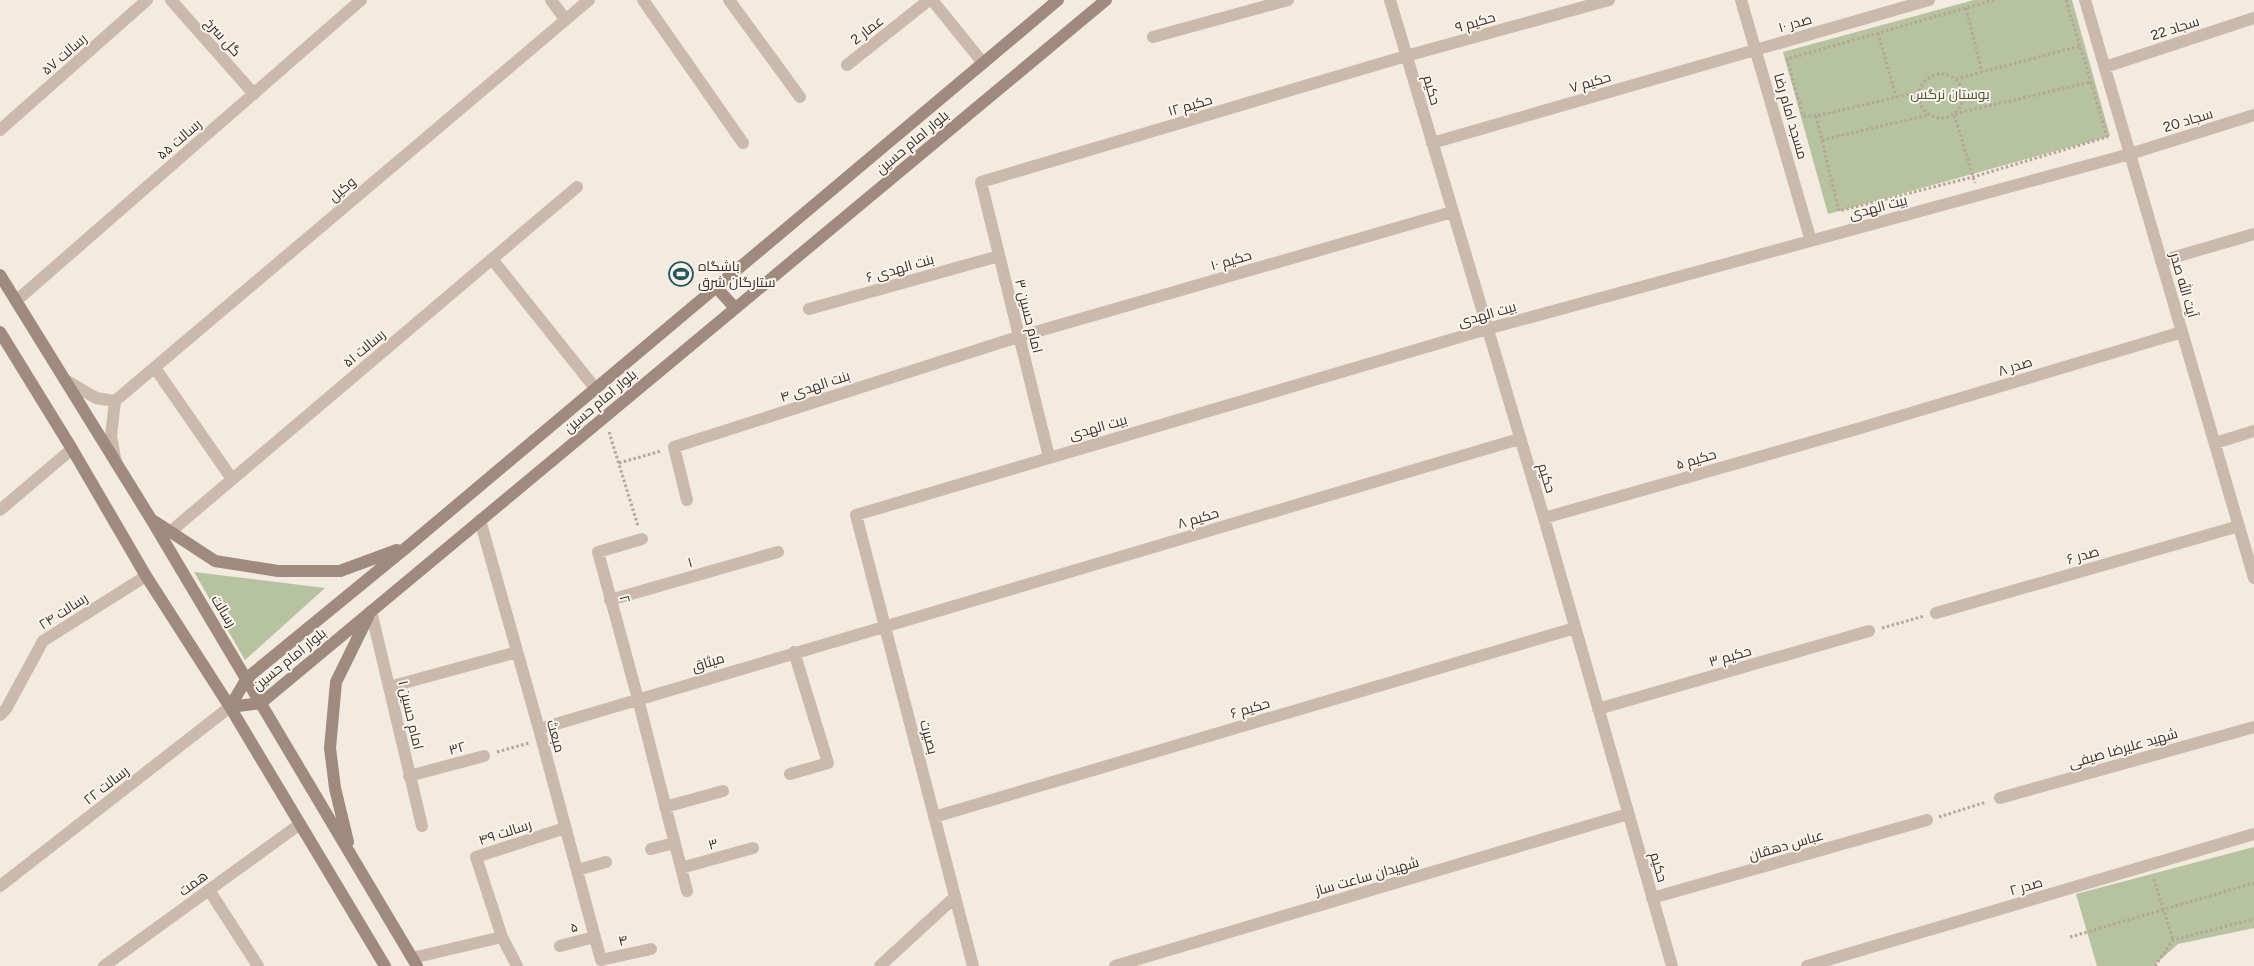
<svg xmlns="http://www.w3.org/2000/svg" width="2254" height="966" font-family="Figtree,Cairo,sans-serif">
<rect width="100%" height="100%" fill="#f3eae0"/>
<path fill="#b6c2a0" d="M1974,0H2072L2110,136L1828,214L1783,52Z
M194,572L325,588L245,660Z
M2254,847V928L2178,944L2153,966H2097L2076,894Z"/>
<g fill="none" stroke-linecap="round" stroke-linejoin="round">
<path stroke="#b7a596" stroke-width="3" stroke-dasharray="2.5 2.5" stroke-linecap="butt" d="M2066,0L2080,46
M1966,8L1982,72
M1878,33L1896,97
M1919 96a22 22 0 1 1 44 0a22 22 0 1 1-44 0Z
M1956,79L2080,46L2091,82
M1918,92L1816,116L1839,211L1973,177L2107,137L2091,82L1954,114L1973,177L1975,183
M1816,116H1803L1787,59L1994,0
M1822,140L1928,115
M609,432L638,526
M619,463L661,451
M1882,628L1924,616
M497,752L529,743
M1939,817L1986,802
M2154,879L2173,940
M2070,937L2254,883
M2155,966L2173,940L2254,919"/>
<path stroke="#cbbaac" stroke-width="12" d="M171,0L254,94
M551,0L565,19
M643,0L743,143
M729,0L800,97
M932,0L983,63
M1390,0L1544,518L1672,966
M1741,0L1811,241
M2085,0L2254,578
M1153,37L1288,0
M847,65L929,0
M2105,67L2254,18
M0,130L147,0
M1432,143L1929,0
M492,259L595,388
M2161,261L2254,234
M16,301L361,0
M809,309L999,256
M155,368L232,479
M65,380L96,398L115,401
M115,401L589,0
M115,401L111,436L116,463
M2215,443L2254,431
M1049,457L981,182L1406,56L1609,0
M687,500L674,447L1018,337L1452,212
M0,510L72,449
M1544,518L1857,429L2182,332
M480,520L539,729L601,960L651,949
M170,532L577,187
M642,539L598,552L638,699L687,891
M610,600L778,552
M371,611L422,826
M1936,613L2239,526
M389,687L517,652
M1598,709L1869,631
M0,715L6,709L43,641L146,576
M539,729L1519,439
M790,774L828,763L794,652
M409,776L484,756
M2000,798L2254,727
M665,807L723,791
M934,817L1575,628
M651,849L674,843
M681,868L753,848
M577,870L606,862
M0,886L230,707
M209,890L258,966
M1652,898L1927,820
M560,946L594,937
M412,958L502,937
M104,966L300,824
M517,966L502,937L476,857L565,828
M880,966L955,897
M973,966L856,515L1487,329L2130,154L2254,115
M1115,966L1628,814
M1807,966L2254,834"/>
<path stroke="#9f8a7d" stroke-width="12" d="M0,275L151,519L417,966
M716,287L735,308
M0,332L72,449L146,576L230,707L385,966
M154,521L215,561L278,571H340L397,550
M230,707L261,703L1106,0
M230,707L247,678L407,547L1058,0
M348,842L335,788L330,748L336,682L368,617"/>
</g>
<defs>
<g id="stadium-ring" transform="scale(1.25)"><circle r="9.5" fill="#faf4ed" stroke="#20565a" stroke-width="1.5"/><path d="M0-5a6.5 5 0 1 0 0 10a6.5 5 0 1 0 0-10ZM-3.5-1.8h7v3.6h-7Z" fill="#20565a"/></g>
</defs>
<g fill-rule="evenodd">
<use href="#stadium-ring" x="681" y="274"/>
</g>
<g text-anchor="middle" stroke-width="4" stroke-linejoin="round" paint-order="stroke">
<g font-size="14" fill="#392f2b" stroke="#faf4ed">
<text transform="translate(1475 22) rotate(-16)" y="5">حکیم ۹</text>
<text transform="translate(1795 23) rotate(-16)" y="5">صدر ۱۰</text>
<text transform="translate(2175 28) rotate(-18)" y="5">سجاد 22</text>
<text transform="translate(867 30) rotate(-38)" y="5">عمار 2</text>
<text transform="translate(223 37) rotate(48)" y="5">گل سرخ</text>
<text transform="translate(64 54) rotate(-41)" y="5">رسالت ۵۷</text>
<text transform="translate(1590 82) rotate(-16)" y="5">حکیم ۷</text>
<text transform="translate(1432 90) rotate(74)" y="5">حکیم</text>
<text transform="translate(1190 105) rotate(-16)" y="5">حکیم ۱۲</text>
<text transform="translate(1791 116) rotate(74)" y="5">مسجد امام رضا</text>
<text transform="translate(2188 120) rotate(-17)" y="5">سجاد 20</text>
<text transform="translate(179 139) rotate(-41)" y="5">رسالت ۵۵</text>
<text transform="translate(912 142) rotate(-40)" y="5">بلوار امام حسین</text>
<text transform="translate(342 189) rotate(-40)" y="5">وکیل</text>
<text transform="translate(1878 207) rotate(-15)" y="5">بیت الهدی</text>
<text transform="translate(1231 260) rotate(-16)" y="5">حکیم ۱۰</text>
<text transform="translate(900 268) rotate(-16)" y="5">بنت الهدی ۶</text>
<text transform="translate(2184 285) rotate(74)" y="5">آیت الله صدر</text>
<text transform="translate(1487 314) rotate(-16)" y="5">بیت الهدی</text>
<text transform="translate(1029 316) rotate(76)" y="5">امام حسین ۳</text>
<text transform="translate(364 348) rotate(-40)" y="5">رسالت ۵۱</text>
<text transform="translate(2015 366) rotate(-17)" y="5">صدر ۸</text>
<text transform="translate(815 386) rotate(-18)" y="5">بنت الهدی ۴</text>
<text transform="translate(600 401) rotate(-40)" y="5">بلوار امام حسین</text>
<text transform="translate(1098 427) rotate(-16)" y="5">بیت الهدی</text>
<text transform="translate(1696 459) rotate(-16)" y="5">حکیم ۵</text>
<text transform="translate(1547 478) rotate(73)" y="5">حکیم</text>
<text transform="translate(1198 518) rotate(-16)" y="5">حکیم ۸</text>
<text transform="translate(2083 555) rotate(-16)" y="5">صدر ۶</text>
<text transform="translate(690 562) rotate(-16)" y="5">۱</text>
<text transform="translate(625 599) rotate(75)" y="5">۲</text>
<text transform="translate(63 611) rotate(-33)" y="5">رسالت ۲۴</text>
<text transform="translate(224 611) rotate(59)" y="5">رسالت</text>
<text transform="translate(1730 656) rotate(-16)" y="5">حکیم ۳</text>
<text transform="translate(289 659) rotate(-39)" y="5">بلوار امام حسین</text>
<text transform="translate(708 662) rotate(-17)" y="5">میثاق</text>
<text transform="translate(1250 708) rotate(-16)" y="5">حکیم ۶</text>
<text transform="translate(411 715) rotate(77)" y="5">امام حسین ۱</text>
<text transform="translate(556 736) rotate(75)" y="5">مبعث</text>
<text transform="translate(929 737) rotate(75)" y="5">بصیرت</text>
<text transform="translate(457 748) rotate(-15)" y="5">۳۲</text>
<text transform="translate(2123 748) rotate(-16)" y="5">شهید علیرضا صیفی</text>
<text transform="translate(106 785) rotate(-38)" y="5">رسالت ۲۲</text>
<text transform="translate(505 832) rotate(-18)" y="5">رسالت ۴۹</text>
<text transform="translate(713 844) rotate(-15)" y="5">۳</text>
<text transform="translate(1786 845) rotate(-16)" y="5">عباس دهقان</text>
<text transform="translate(1659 867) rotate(74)" y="5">حکیم</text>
<text transform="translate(1367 876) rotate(-16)" y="5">شهیدان ساعت ساز</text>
<text transform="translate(193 883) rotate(-36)" y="5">همت</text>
<text transform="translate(2026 886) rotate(-16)" y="5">صدر ۲</text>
<text transform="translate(574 927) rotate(-15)" y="5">۵</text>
<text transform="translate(623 940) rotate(-13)" y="5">۴</text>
</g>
<g font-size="14" fill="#48572f" stroke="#faf4ed">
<text x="1950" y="99">بوستان نرگس</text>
</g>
<g font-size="14" fill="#392f2b" stroke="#faf4ed" text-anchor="start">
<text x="698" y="271">باشگاه<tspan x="698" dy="16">ستارگان شرق</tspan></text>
</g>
</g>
</svg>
